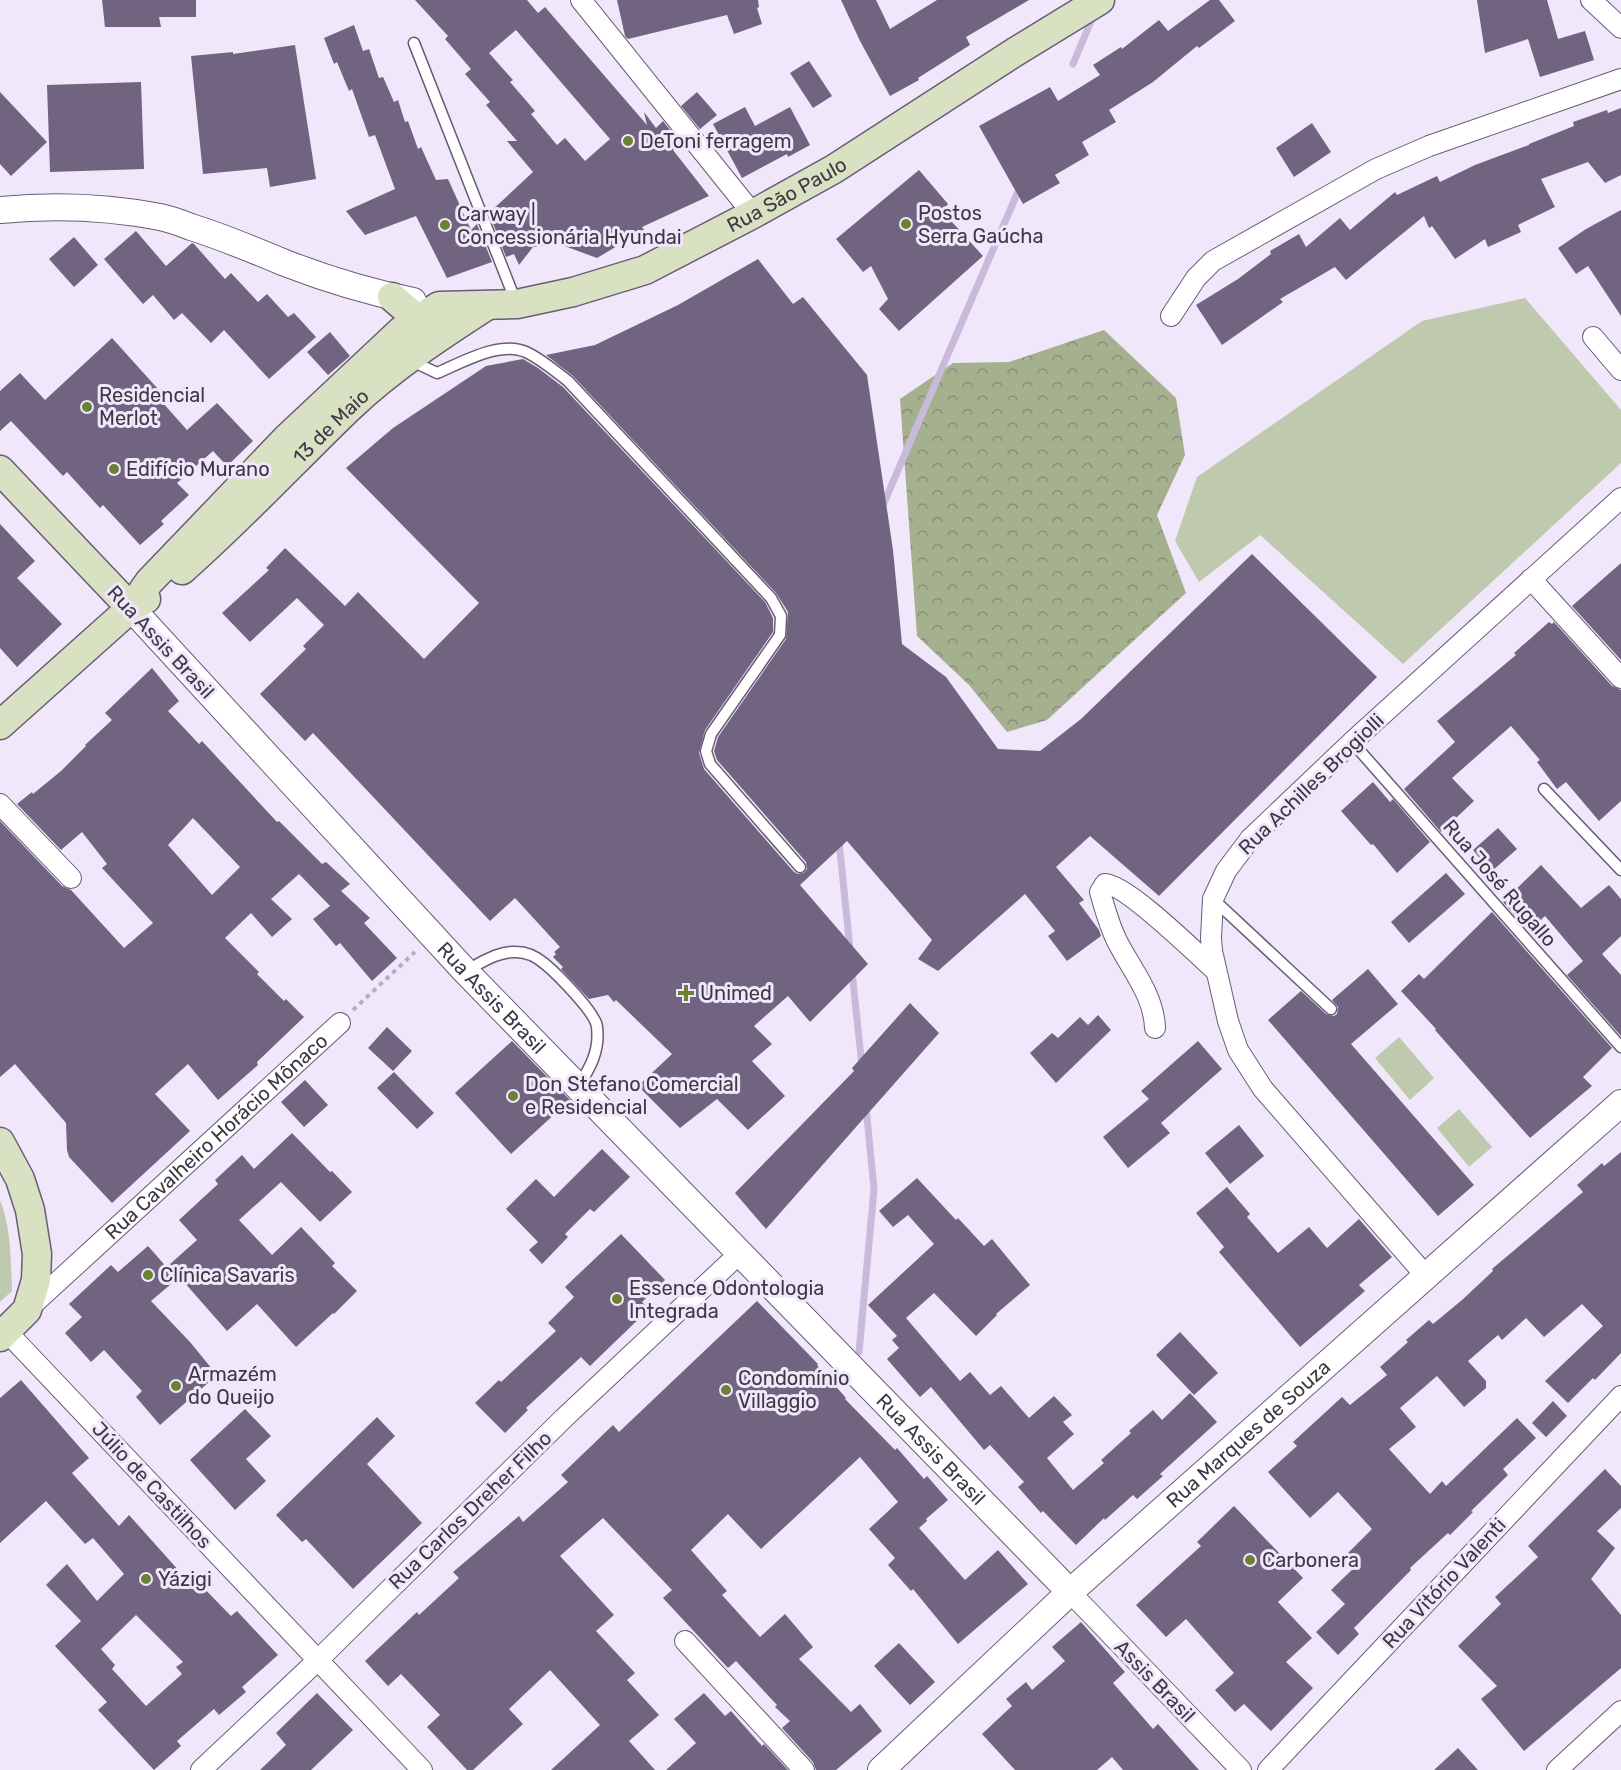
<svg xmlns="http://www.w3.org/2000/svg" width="1621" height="1770" font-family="Rubik,sans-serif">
<defs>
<pattern id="forest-crowns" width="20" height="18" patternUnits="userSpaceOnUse" patternTransform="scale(1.5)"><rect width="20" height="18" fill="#a4b08e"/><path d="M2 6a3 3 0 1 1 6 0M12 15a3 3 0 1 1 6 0" fill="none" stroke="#879076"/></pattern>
</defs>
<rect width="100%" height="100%" fill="#f0e7fb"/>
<path fill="#bfc9ae" d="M1525,298L1621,410V463L1403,664L1260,535L1199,582L1175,541L1197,477L1422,321Z
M1399,1037L1434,1078L1410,1100L1375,1058Z
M1459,1109L1492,1147L1469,1167L1437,1128Z
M0,1200C11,1228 11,1261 12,1291L0,1302Z"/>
<path fill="url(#forest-crowns)" d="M1104,330L1176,398L1185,455L1157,515L1186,593L1047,720L1007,732L969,685L917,636L900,399L953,363L1009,362Z"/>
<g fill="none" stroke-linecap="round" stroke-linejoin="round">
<path stroke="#c9b9db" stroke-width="7" d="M1073,64L1094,14
M883,505L1020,187
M839,841L850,949
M852,972L862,1066
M859,1352L874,1189L866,1107"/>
</g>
<path fill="#716480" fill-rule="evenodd" d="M102,0H196V17H159L161,27H105Z
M415,0H527L538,13L545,7L647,125L644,112L656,128L663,121L681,144L673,150L709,196L642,227L644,230L597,258L559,244L533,247L519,265L514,254L506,257L489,213L533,172L507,141H517L486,105L490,102L465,74L471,69L445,39L448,36ZM516,30L610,139L585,161L565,138L557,145L531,114L535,111L510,82L513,80L489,53Z
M617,0H758L759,7L757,8L762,24L734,34L727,15L628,39L625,36Z
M841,0H876L890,29L937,0H1029L966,37L970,45L918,78L919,80L890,96L860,41Z
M1210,0H1219L1235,21L1199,48L1197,46L1153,82L1109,110L1116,122L1082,142L1089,155L1055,175L1060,183L1023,204L979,126L1050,87L1058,101L1100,75L1093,65L1121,47L1122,49L1159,20L1168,31Z
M1477,0H1547L1558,39L1585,31L1594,60L1540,77L1528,39L1485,53Z
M354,25L363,51L369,49L379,78L383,77L394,102L398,100L405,122L408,121L418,149L421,147L436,180L448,179L471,230L477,224L492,262L447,278L416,216L365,235L346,211L395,189L375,135L369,137L352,89L349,91L337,62L334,64L324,38Z
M295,45L316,179L270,187L267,168L203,174L191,56L233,52V54Z
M809,61L832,96L813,108L790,73Z
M141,82L144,169L50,172L47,85Z
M0,92L47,142L11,176L0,164Z
M697,92L717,115L700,129L681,106Z
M745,107L755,126L790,107L810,145L788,157L787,154L742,178L713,124Z
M1621,108V175L1605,183L1588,162L1541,179L1555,207L1518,225L1521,232L1488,247L1485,239L1455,259L1432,226L1429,228L1424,216L1346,280L1335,267L1280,299L1283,302L1222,345L1196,305L1238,279L1271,254L1270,251L1299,234L1306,247L1340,218L1350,230L1395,192L1397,195L1437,176L1440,182L1475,165L1529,145V144L1574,126L1573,122L1607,110L1608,113Z
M1312,123L1331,152L1294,177L1276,148Z
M919,170L948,204L942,211L983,256L899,331L879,309L888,299L871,266L863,272L836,239Z
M1621,210V316L1588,266L1576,274L1558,248L1586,229Z
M136,231L166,266L192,243L194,244L225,279L231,273L258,302L267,294L288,317L294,313L316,337L269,379L224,330L211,343L182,313L174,320L153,295L143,304L104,259Z
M74,237L98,265L74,287L49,259Z
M758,259L793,304L803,297L867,375L893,550L902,644L946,677L998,749L1040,751L1081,719L1252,554L1377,677L1159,896L1090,836L1056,867L1084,900L1079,903L1099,930L1101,936L1067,961L1048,936L1055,931L1025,894L938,971L918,959L932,940L847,841L800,885L868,964L810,1022L788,996L754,1026L772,1044L752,1061L785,1096L748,1130L717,1099L680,1128L638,1086L672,1054L616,1000L614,1002L608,995L589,999L561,969L563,967L553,957L556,954L554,952L560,947L515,898L490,921L313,733L305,741L260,694L306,649L303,646L324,625L297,598L250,642L222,613L269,570L266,568L285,548L345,606L358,592L424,659L479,603L346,468L393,428L486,366L523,359L538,368L563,387L765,602L773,618V632L705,730L699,753L704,769L794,872L798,874L804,873L807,869L806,862L717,760L714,751L718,737L786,639L788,612L776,593L573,376L546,355L595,345L678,305Z
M330,332L350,356L328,375L307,352Z
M112,338L158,389L154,393L187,430L217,403L253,441L227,466L213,451L177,483L189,495L161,521L164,524L140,545L103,505L100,508L67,472L63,476L11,421L0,431V391L20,373L45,400Z
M0,524L35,561L17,578L62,624L17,667L0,648Z
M1621,563V660L1572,606Z
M1549,622L1552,624L1554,622L1612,686L1621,690V801L1599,821L1566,782L1557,789L1537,762L1540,760L1511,726L1452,778L1474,801L1441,832L1404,789L1455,742L1437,721L1516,655L1514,653Z
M152,668L179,701L168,711L199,744L202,741L277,822L279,821L322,864L326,862L350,884L341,891L370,918L364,923L397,958L372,981L340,943L336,946L313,919L330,906L299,874L271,899L292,919L272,937L251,913L225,938L259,972L257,974L284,1001L286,999L304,1017L257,1062L258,1065L218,1100L188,1064L155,1094L190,1131L112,1203L69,1157L67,1150L66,1123L15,1064L0,1077V821L62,886L71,890L124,948L153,923L102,868L107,864L82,832L61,850L17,804L32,792L33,794L61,771L86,746L85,745L112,720L105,713ZM193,818L240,867L212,895L168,845Z
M1373,782L1390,802L1393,799L1430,842L1397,873L1373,844L1371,845L1341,811Z
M1498,828L1517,849L1491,872L1473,850Z
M1541,865L1581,908L1609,885L1621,899V936L1602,954L1621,975V1036L1567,975L1583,961L1545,916L1529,931L1503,902Z
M1446,873L1465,894L1409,943L1391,922Z
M1492,912L1612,1048L1583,1077L1592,1086L1530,1138L1435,1030L1436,1029L1401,991L1419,974L1424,979Z
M1368,969L1398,1004L1351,1044L1474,1185L1438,1216L1268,1020L1301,991L1326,1014L1334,1016L1337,1014L1338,1007L1332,1000Z
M910,1003L939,1033L766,1229L735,1193L854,1071L852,1068Z
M1098,1015L1111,1030L1056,1083L1030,1053L1052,1033L1058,1038L1080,1017L1088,1025Z
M387,1027L412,1051L393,1071L368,1048Z
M512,1041L570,1100L511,1154L455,1093Z
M1198,1041L1222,1069L1161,1123L1170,1133L1128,1168L1103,1137L1149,1099L1141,1091Z
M394,1072L434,1113L417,1129L377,1088Z
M305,1080L328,1105L304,1127L281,1102Z
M1239,1125L1264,1156L1230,1184L1205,1153Z
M292,1133L330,1172L332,1171L352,1192L320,1222L281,1182L239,1220L272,1255L301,1227L335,1263L332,1266L357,1291L334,1314L333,1313L296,1347L257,1304L227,1331L169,1265L197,1240L179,1220L218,1184L215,1180L242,1155L254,1169Z
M602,1149L630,1177L594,1212L590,1209L565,1234L568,1237L542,1264L529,1250L538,1242L506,1209L536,1179L554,1197Z
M1621,1152V1353L1595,1380L1593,1378L1568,1403L1545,1381L1603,1326L1582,1304L1544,1337L1526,1318L1502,1340L1498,1335L1468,1361L1486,1381V1388L1464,1407L1437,1376L1400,1408L1416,1427L1389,1449L1430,1494L1442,1481L1446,1486L1517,1418L1536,1438L1503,1469L1508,1475L1471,1511L1473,1512L1450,1535L1448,1533L1410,1568L1411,1570L1354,1628L1359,1634L1338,1655L1316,1632L1345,1604L1331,1590L1357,1565L1346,1555L1372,1529L1338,1492L1310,1518L1268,1472L1297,1446L1293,1442L1342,1397L1350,1405L1387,1375L1380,1367L1408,1342L1406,1340L1429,1320L1433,1324L1462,1300L1493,1271L1492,1269L1583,1192L1577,1185L1602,1163L1604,1166Z
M917,1178L956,1220L958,1218L984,1246L992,1239L1030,1285L996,1314L997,1315L976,1336L934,1293L906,1318L960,1381L970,1372L990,1395L1001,1386L1029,1418L1054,1396L1072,1415L1063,1422L1074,1434L1047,1458L1073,1490L1104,1463L1101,1460L1131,1433L1129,1431L1153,1410L1162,1420L1190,1393L1217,1422L1160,1474L1163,1476L1137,1499L1133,1495L1105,1520L1104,1518L1076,1545L1043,1511L1041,1513L1018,1487L1024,1482L990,1445L984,1450L931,1387L920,1397L887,1359L899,1348L892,1340L897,1336L868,1305L934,1244L908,1215L893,1227L879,1211Z
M1227,1187L1250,1214L1247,1217L1278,1253L1309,1227L1327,1248L1359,1219L1392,1257L1359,1285L1365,1291L1300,1347L1219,1252L1224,1247L1196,1213Z
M621,1234L665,1280L642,1302L649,1309L590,1366L581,1357L526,1408L528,1410L505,1433L475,1403L499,1380L501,1382L556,1331L548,1323L574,1297L565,1287Z
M148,1246L177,1279L151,1301L190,1342L217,1375L160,1425L136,1397L142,1391L104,1350L91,1362L65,1333L82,1317L69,1304L111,1265L118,1272Z
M757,1301L818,1364L817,1365L846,1398L845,1399L895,1450L897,1448L924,1479L927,1476L948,1500L926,1519L927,1521L919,1528L965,1580L998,1550L1028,1584L958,1644L913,1589L911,1591L888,1565L895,1558L869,1529L898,1502L860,1457L761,1549L728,1514L691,1550L727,1591L722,1595L760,1637L785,1614L813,1647L799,1659L851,1712L860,1704L882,1731L836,1770H816L813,1762L782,1728L790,1721L775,1707L777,1705L736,1661L728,1668L663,1598L672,1590L603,1518L560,1556L614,1615L596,1631L635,1673L627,1680L659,1715L629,1741L655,1770H551L600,1725L550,1670L509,1709L523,1724L473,1770H467L427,1727L440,1715L401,1674L388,1686L365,1661L417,1612L419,1615L459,1578L453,1572L519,1516L523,1522L568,1482L561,1475L613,1425L619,1432Z
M1180,1332L1218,1373L1194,1395L1156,1355Z
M21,1380L89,1458L72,1473L119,1526L129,1515L189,1582L193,1577L231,1616L237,1611L278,1655L242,1687L246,1692L219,1715L214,1709L177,1741L181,1746L154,1770L98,1710L107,1702L55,1646L81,1621L46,1585L67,1564L97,1601L124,1574L93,1538L85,1544L46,1501L0,1543V1398ZM136,1615L183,1662L176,1667L182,1674L146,1706L112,1669L115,1665L101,1649Z
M1553,1401L1567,1416L1546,1437L1532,1423Z
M245,1409L271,1436L246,1459L266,1481L235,1510L190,1460Z
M377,1417L395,1436L367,1464L422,1523L353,1589L306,1539L302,1542L276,1515Z
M1605,1469L1621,1486V1508L1597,1531L1615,1548L1591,1579L1621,1615V1668L1524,1751L1481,1699L1497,1686L1458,1646L1501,1604L1495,1597L1538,1557L1528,1546Z
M1234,1506L1303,1578L1278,1602L1312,1638L1286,1662L1313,1688L1271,1731L1244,1704L1235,1712L1215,1690L1234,1673L1186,1619L1166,1637L1136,1605L1201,1546L1197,1542Z
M1081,1622L1125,1672L1113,1683L1153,1729L1158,1724L1199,1770H1123L1112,1757L1097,1770H1015L982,1734L1012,1706L1006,1699L1026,1682L1032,1690L1065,1661L1052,1647Z
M899,1643L935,1682L910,1705L874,1666Z
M317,1693L353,1730L311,1770H260L286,1745L276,1733Z
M704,1693L725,1716L731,1711L762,1746L764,1744L788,1770H666L696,1743L674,1719Z
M1458,1748L1478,1770H1434Z"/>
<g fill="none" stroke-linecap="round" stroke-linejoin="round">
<g stroke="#695c77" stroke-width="13">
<path id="service" d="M414,43L516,302
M412,361L437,373C461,363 500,340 526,352C541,359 555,371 568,381L771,598L781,616L780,635L711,734L706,751L710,764L800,867
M1352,742L1621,1047
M1544,789L1621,870
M1213,899L1331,1009
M465,971C481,963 498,951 516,952C526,952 537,957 545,964C557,974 596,1013 597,1027C600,1051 590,1068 578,1087"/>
</g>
<g stroke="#695c77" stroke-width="22">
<g id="minor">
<path d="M581,0L753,214"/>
<path d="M1591,0L1621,28"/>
<path d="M1171,316L1196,278L1213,261L1376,169L1429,146L1621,79"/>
<path d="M1593,337L1621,370"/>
<path d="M1531,579L1621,678"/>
<path d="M0,804L71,878"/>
<path d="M1155,1028C1154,995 1131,969 1117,941C1109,925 1105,909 1100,892L1105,884C1126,884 1197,954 1216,971"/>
<path d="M1426,1276L1263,1089L1238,1050L1228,1021L1212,951L1211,938L1213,899L1226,871L1250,839L1352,742L1621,498"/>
<path id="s1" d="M29,1308L340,1023"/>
<path d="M6,1331L422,1770"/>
<path d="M1070,1592L1241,1770"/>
<path d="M685,1641L804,1770"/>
<path d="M201,1770L318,1660L564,1418L740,1253"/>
<path d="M1268,1770L1621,1396"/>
<path d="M1557,1770L1621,1711"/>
</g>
</g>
<g stroke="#695c77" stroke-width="28">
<g id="tertiary">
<path d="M0,210C52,205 108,207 160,217C170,219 181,223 191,227C223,237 254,250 285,263C326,279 369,292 413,301"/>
<path id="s2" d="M131,608L465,971L1070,1592"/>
<path id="s3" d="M881,1770L1070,1592L1621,1103"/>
</g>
</g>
<g stroke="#695c77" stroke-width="31">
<g id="secondary">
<path d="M392,297L414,316L420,325V328L416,335"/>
<path d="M0,470L131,608"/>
<path id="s4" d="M182,570C240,519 293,462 349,408C391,368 440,336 488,305"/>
<path id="s5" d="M131,608L149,582L287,438L401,331L439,306L517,304L573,292L645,270L753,214L834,169L1015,52L1100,0"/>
<path d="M0,725L131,608L146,599"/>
<path d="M0,1142L20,1179L30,1210L37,1254L36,1280L27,1310L0,1337"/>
</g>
</g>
<path stroke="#b6aec0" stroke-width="4" stroke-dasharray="4.5 4.5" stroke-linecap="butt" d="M353,1010L415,952"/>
<use href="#service" stroke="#fff" stroke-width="10"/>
<use href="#minor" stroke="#fff" stroke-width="20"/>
<use href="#tertiary" stroke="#fff" stroke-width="26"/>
<use href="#secondary" stroke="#d8e1c1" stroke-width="28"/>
</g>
<g fill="#6b8234" stroke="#f0e7fb" stroke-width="2">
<circle cx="628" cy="141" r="6"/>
<circle cx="906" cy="224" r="6"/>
<circle cx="445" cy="225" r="6"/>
<circle cx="87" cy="407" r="6"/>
<circle cx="114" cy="469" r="6"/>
<path d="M683 984h6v6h6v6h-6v6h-6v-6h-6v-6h6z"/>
<circle cx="513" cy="1096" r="6"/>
<circle cx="148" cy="1275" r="6"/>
<circle cx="617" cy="1299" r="6"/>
<circle cx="176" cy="1386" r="6"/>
<circle cx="726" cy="1390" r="6"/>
<circle cx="1250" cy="1560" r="6"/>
<circle cx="146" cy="1579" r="6"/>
</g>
<g text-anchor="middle" stroke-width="6" stroke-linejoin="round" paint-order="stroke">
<g font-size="20" fill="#3e3845" stroke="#f0e7fb" text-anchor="start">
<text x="640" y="148">DeToni ferragem</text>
<text x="918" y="220">Postos<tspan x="918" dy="23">Serra Gaúcha</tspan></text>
<text x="457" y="221">Carway |<tspan x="457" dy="23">Concessionária Hyundai</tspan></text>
<text x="99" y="402">Residencial<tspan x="99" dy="23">Merlot</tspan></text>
<text x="126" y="476">Edifício Murano</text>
<text x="700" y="1000">Unimed</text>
<text x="525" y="1091">Don Stefano Comercial<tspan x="525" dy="23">e Residencial</tspan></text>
<text x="160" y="1282">Clínica Savaris</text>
<text x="629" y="1295">Essence Odontologia<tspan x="629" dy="23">Integrada</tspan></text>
<text x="188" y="1381">Armazém<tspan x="188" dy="23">do Queijo</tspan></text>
<text x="738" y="1385">Condomínio<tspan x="738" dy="23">Villaggio</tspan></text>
<text x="1262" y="1567">Carbonera</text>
<text x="158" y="1586">Yázigi</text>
</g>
<g font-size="20" fill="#3e3845" stroke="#f0e7fb">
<text dy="7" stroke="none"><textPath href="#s5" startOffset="804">Rua São Paulo</textPath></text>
<text dy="7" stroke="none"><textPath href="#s4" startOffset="207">13 de Maio</textPath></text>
<text transform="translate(161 642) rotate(47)" y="7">Rua Assis Brasil</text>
<text transform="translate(1311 784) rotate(-44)" y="7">Rua Achilles Brogiolli</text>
<text transform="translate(1500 883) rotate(49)" y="7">Rua José Rugallo</text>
<text dy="7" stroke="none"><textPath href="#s2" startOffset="531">Rua Assis Brasil</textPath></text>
<text dy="7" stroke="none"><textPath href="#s1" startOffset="254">Rua Cavalheiro Horácio Mônaco</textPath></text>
<text dy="7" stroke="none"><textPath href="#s3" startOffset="498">Rua Marques de Souza</textPath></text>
<text dy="7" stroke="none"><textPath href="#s2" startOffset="1161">Rua Assis Brasil</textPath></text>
<text transform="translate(152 1485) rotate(47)" y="7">Júlio de Castilhos</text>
<text transform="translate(470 1510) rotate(-44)" y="7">Rua Carlos Dreher Filho</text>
<text transform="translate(1444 1583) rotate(-47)" y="7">Rua Vitório Valenti</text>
<text transform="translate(1155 1681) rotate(46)" y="7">Assis Brasil</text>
</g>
</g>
</svg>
